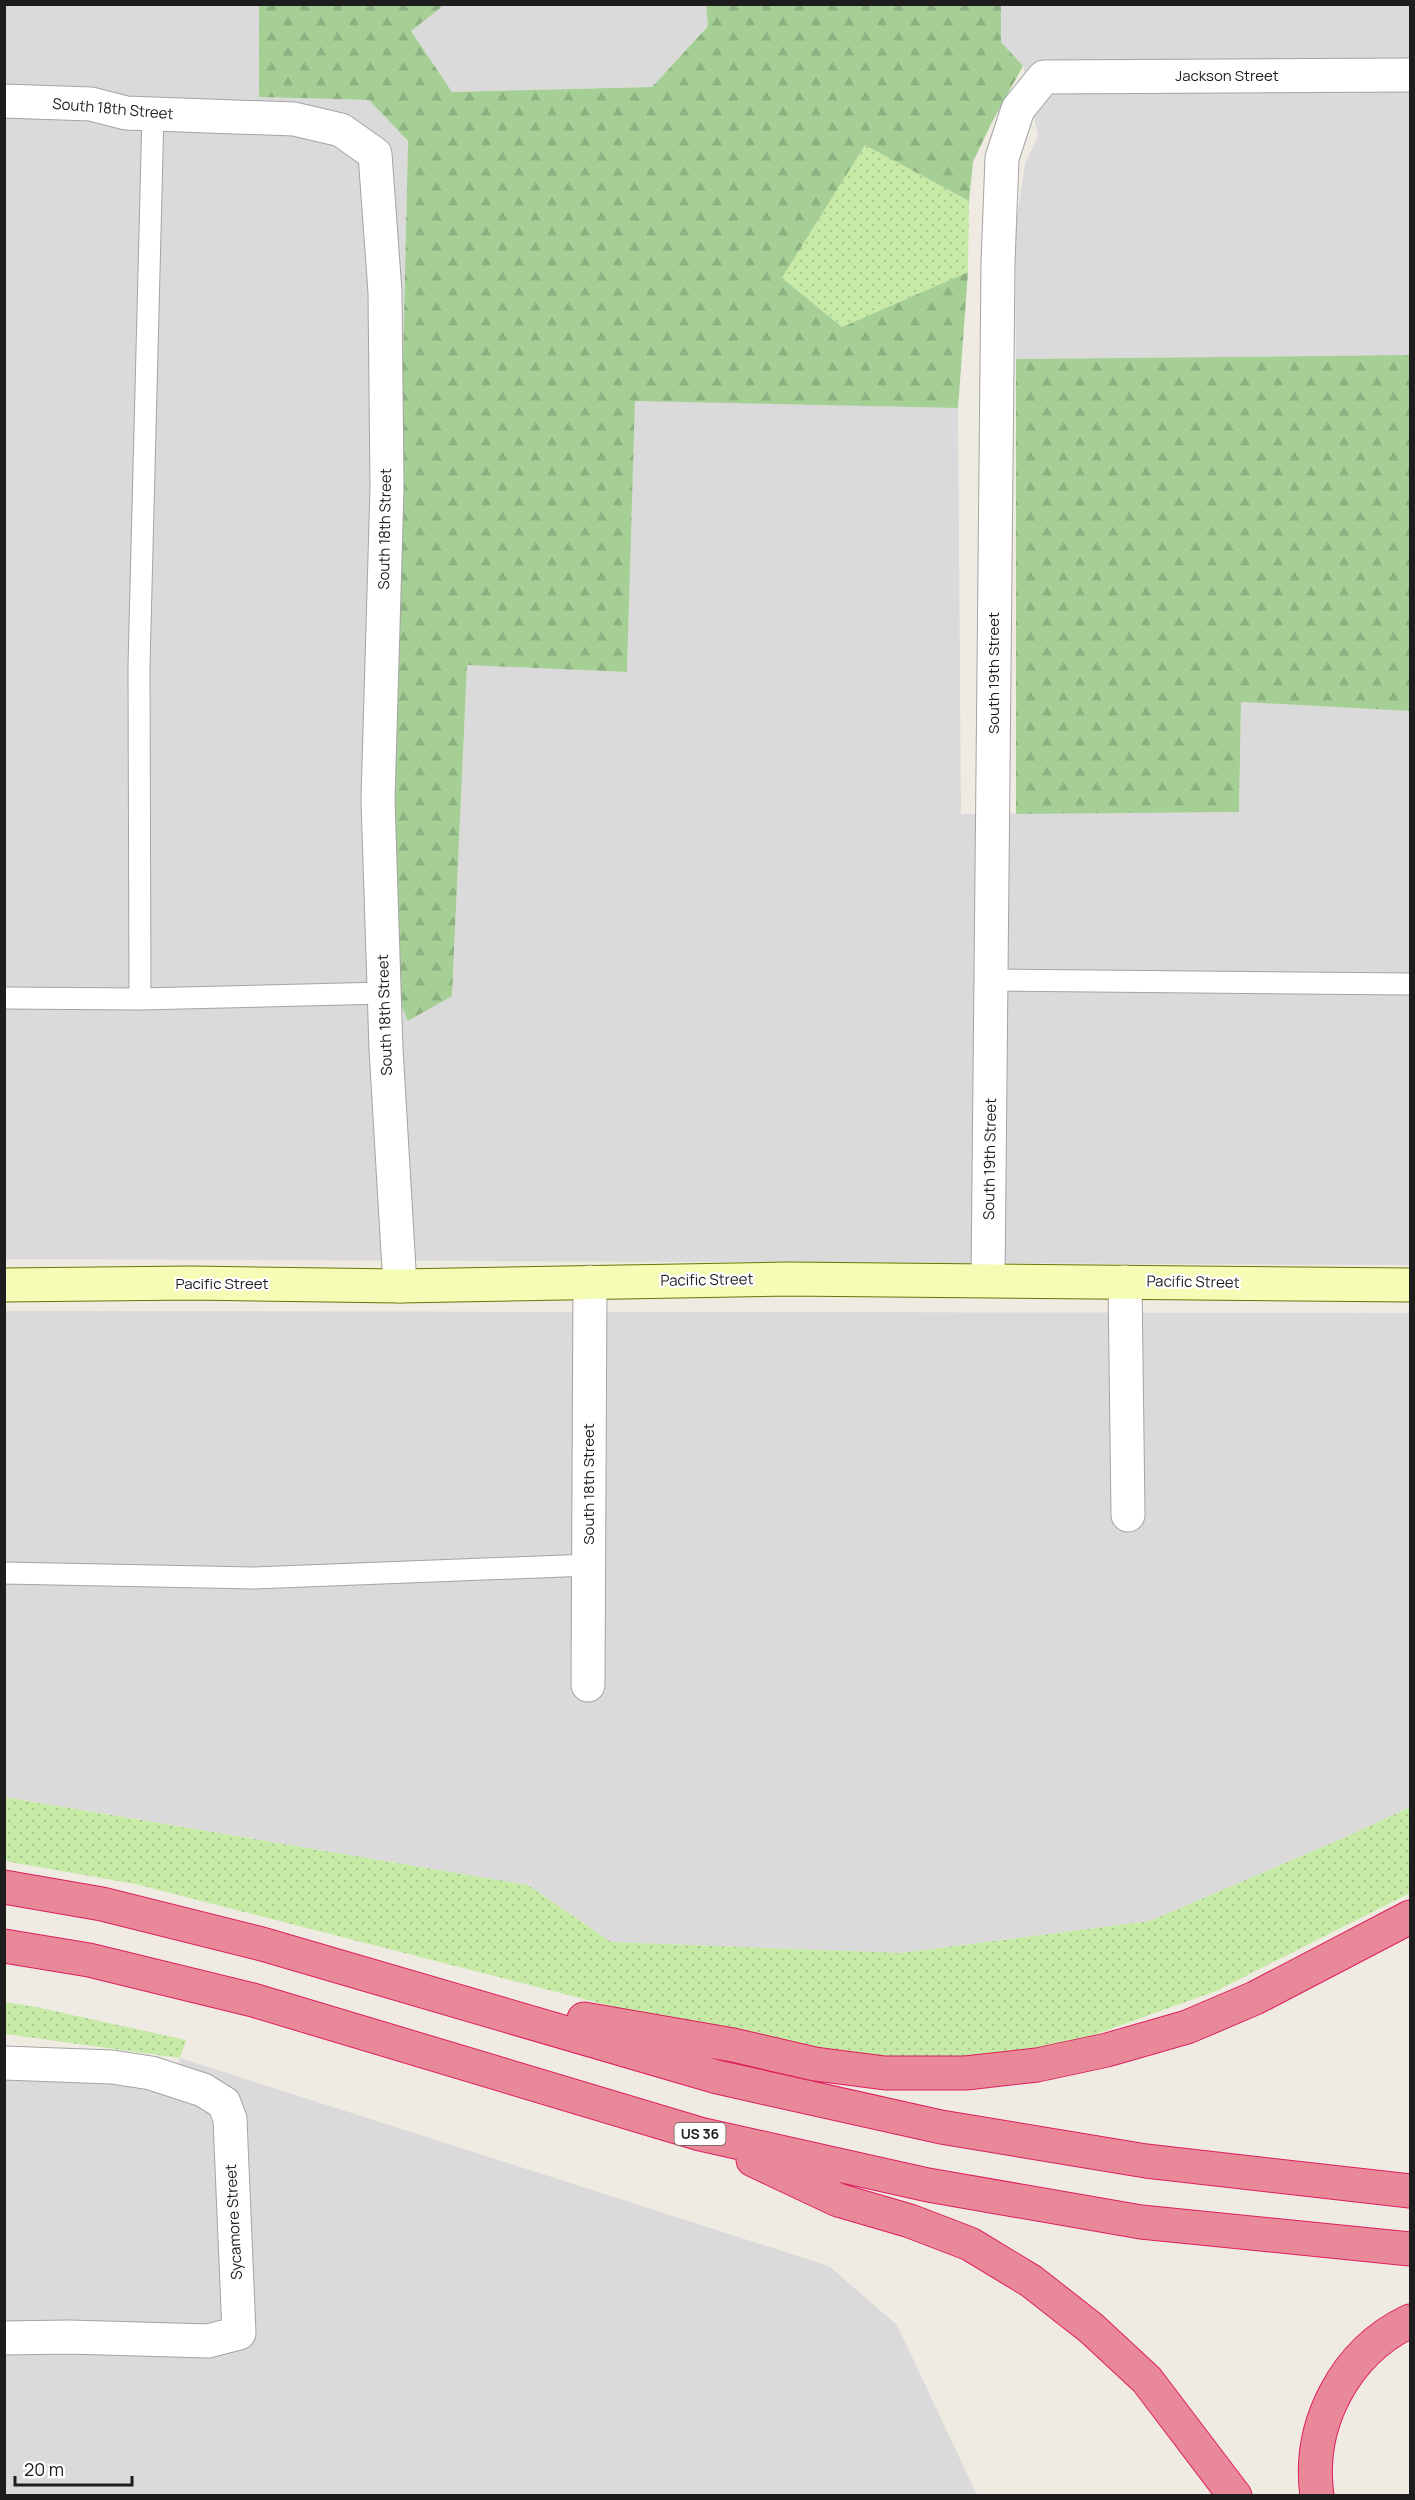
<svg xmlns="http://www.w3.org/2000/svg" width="1415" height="2500" font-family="Manrope,sans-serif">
<defs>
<pattern id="grass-dots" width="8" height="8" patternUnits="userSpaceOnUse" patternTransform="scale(1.5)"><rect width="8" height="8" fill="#c7eba7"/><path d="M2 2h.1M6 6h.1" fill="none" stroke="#aac98f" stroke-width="1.8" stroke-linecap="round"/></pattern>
<pattern id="forest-firs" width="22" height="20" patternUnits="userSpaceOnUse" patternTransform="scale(1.5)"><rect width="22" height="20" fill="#a6cf96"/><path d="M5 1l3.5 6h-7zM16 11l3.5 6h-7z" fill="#8eb181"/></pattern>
</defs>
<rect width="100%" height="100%" fill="#efebe3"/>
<path fill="#dbdada" d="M444,4L706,5L708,25L652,87L451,92L411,31Z
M5,5H259L260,97L369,100L408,141L389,976L452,996L467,665L627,672L635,400L958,408L961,814L1239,812L1241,702L1410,711V1265L5,1259Z
M1001,5H1410V355L1016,359L1015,229L1025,164L1038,136L1023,66L1001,42Z
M4,1311L1410,1313V1807L1348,1836L1150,1921L901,1953L611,1942L528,1885L5,1797Z
M180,2058L829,2266L897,2325L977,2495H5L4,2076L112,2083L173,2092Z"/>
<path fill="url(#grass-dots)" d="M865,145L969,201L968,272L842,327L782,278Z
M4,1797L528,1885L611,1942L901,1953L1150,1921L1348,1836L1410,1807V1893L1216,1991L1077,2041L961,2062L877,2060L740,2039L135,1884L5,1861Z
M5,2002L36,2007L186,2040L180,2058L5,2034Z"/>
<path fill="url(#forest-firs)" d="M706,4L1001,5V42L1023,66L991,124L973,162L969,201L865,145L782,278L842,327L968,272L958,408L635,401L627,672L467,665L452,996L408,1021L389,976L408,141L369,100L259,97V5H444L411,31L452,92L652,87L708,26Z
M1410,355V711L1241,702L1239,812L1016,814V359Z"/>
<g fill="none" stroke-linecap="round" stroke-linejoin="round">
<g stroke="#a4a4a4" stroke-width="23">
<path id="lane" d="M992,980L1410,984
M4,998L140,999L384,993
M140,999L139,666L153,114
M4,1573L254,1578L589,1565"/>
</g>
<g stroke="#a4a4a4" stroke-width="35">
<path id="street" d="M4,101L91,104L126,113L294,119L341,130L375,154L385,292L387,488L378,800L386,1049L400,1286
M988,1280L998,263L1002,158L1018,109L1044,77L1410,75
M1125,1282L1128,1515
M588,1685L590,1282
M4,2063L112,2067L151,2073L203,2090L224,2103L230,2119L239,2333L208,2341L69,2337L4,2338"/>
</g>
<g stroke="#677702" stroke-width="35">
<path id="secondary" d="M4,1285L192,1283L400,1286L786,1279L1410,1285"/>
</g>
<g stroke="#dd1f5c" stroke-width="35">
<path id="highway" d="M4,1887L102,1904L262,1944L717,2077L941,2127L1146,2161L1410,2191
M4,1946L89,1960L253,2000L700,2134L928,2185L1141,2222L1410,2249
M584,2019L733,2045L815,2064L885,2073H966L1037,2065L1107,2050L1187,2027L1255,1998L1410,1917
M753,2160L838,2200L910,2221L970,2244L1031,2281L1091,2328L1147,2380L1235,2496
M1317,2496C1307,2424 1345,2352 1410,2321"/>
</g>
<use href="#lane" stroke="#fff" stroke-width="21"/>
<use href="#street" stroke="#fff" stroke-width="33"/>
<use href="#secondary" stroke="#f6fbb5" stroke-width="33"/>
<use href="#highway" stroke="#e98898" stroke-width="33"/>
</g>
<g text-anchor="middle" stroke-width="4.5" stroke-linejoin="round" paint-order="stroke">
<rect fill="#fff" stroke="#616161" stroke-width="1.5" x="674.5" y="2123" width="51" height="22" rx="4.5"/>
<g font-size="14" font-weight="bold" fill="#1d1d1d">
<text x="700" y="2139">US 36</text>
</g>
<g font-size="15" fill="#1d1d1d" stroke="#fff">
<text x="1227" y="81">Jackson Street</text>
<text transform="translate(113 109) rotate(5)" y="5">South 18th Street</text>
<text transform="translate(385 529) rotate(-89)" y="5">South 18th Street</text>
<text transform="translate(994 673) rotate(-90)" y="5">South 19th Street</text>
<text transform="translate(385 1015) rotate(-92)" y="5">South 18th Street</text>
<text transform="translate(990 1159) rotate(-89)" y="5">South 19th Street</text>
<text transform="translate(707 1280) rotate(-1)" y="5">Pacific Street</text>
<text transform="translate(1193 1282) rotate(1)" y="5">Pacific Street</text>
<text x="222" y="1289">Pacific Street</text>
<text transform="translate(589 1484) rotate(-90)" y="5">South 18th Street</text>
<text transform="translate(234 2222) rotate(-93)" y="5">Sycamore Street</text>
</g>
</g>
<rect width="1415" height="2500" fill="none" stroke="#1d1d1d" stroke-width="12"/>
<path d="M15 2476v9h117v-9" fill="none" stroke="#1d1d1d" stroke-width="3"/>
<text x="24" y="2476" font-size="18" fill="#1d1d1d" stroke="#ffffff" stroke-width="4.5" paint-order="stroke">20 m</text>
</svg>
